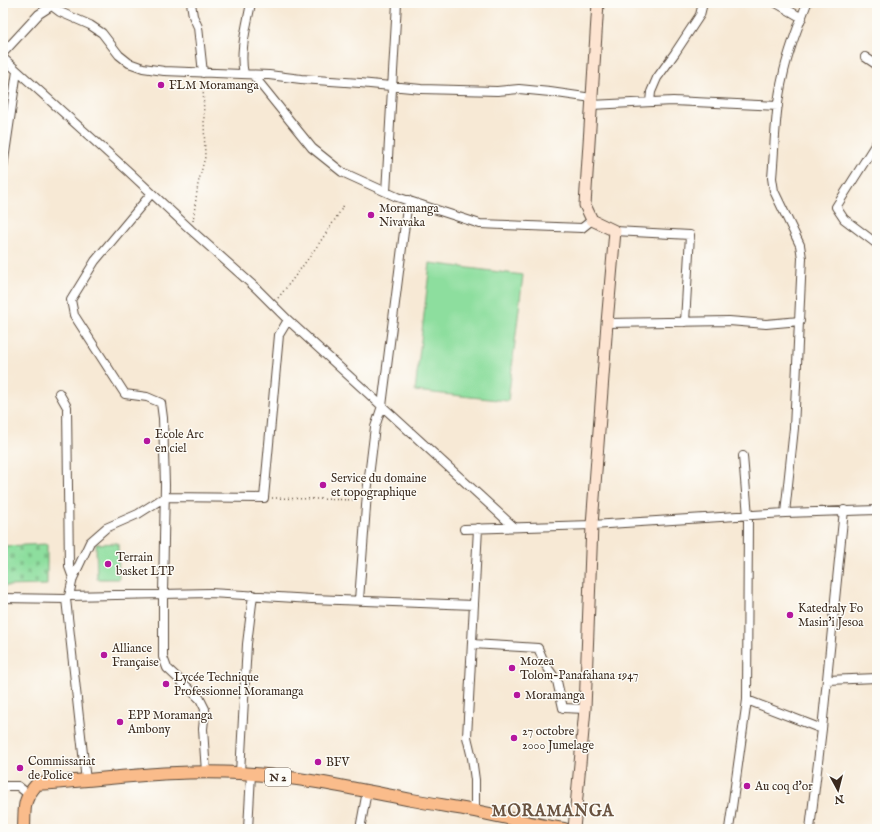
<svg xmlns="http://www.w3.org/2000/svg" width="880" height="832" font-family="'IM FELL English',serif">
<defs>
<pattern id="cemetery-stones" width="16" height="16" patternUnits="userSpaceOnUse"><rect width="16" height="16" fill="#8dde9e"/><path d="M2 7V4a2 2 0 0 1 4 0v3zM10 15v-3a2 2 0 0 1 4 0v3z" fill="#7bbf88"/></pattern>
</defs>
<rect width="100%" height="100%" fill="#fdfcf7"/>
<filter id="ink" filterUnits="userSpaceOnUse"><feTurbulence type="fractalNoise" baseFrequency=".025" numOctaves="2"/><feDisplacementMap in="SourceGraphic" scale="8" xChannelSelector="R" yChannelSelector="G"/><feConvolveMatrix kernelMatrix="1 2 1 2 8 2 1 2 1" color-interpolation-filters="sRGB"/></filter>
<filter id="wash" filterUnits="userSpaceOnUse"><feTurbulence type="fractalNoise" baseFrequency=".012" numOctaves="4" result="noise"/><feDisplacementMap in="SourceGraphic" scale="16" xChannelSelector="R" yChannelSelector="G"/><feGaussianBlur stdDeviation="0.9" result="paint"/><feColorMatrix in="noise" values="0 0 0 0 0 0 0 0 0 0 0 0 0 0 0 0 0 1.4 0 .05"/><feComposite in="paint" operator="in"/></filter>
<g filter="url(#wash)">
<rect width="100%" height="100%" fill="#f7e9d5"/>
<path fill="url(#cemetery-stones)" stroke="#64845e" d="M47,544V585L3,586V546Z"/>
<path fill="#8dde9e" stroke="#64845e" d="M430,263L523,275L508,401L415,391Z
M118,543L119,579H97L96,544Z"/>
</g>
<g filter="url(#ink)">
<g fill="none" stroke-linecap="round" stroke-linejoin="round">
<g stroke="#574739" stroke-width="10">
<path id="street" d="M191,3L193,16L198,27L203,73
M776,3L802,18
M52,6L60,12L90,25L102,33L119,55L129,63L143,68L164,71L269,75L301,79L360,83L421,89L497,91L519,89L550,92L592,98
M3,53L39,14L56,3
M865,57L877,65
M3,58L128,171L191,230L256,288L288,320L514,527
M244,74C239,52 247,25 251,3
M253,75L312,148L342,172L397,197L480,224L582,228L592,220
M650,102L651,92L657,78L675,53L700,15L703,3
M591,105L673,101L778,106
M877,142L836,207L844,219L877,244
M3,167L17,71
M386,192L397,3
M151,194L95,261L71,300L74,315L125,394L147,397L161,403L163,418L165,485L163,594V657L167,668L200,699L205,709L203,729L206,772
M615,231L690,235L685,322
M607,323L729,321L766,324L800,321
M59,393L67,407L69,567L73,578
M785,513L794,428L802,258L800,245L774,191L772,178C775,144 775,109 783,76C788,51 798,27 807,3
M464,529L592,525L785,513L877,510
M69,596L73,578L90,542L106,528L138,514L165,497L264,498L279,335L288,320
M3,598L66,599L69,596L210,593L312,599L474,605
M66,599L86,781
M359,600L367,493L375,427L382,406L408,200
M472,644L538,648L545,664L557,681L563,708L585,709
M827,680L877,678
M747,700L822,729
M240,773L247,644L253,595
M3,786H18L28,794
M475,811V780L472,758L467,737L478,528
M248,829L251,774
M360,829L367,791
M729,829L747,700L748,516L743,456
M810,829L822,729L844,510"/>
</g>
<g stroke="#574739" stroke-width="13">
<path id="secondary" d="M574,829L585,709L592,525L607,323L615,231L592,220L585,205L598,3"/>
</g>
<g stroke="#574739" stroke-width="14">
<path id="primary" d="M24,829C25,807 22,801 37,784C104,780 171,769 239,773C297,776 355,789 412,800C433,804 454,807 475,811C505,817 534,825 564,829"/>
</g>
<path stroke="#574739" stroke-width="1.5" stroke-dasharray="1 3" stroke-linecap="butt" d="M193,221L198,184L205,157L203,82
M278,298C302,268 324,238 344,205
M272,498L358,500"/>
<use href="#street" stroke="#fff" stroke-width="8"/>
<use href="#secondary" stroke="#fde4d1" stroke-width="11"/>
<use href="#primary" stroke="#fabc8b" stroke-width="12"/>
</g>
</g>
<g fill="#b5179e" stroke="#fdfcf7" stroke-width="1.5">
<circle cx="161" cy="85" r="4"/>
<circle cx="371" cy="215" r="4"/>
<circle cx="147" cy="441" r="4"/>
<circle cx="323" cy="485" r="4"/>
<circle cx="108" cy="564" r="4"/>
<circle cx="790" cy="615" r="4"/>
<circle cx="104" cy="655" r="4"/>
<circle cx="512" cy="668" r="4"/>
<circle cx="166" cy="684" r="4"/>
<circle cx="517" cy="695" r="4"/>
<circle cx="120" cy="722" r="4"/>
<circle cx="514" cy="738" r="4"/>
<circle cx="318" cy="762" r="4"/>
<circle cx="20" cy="768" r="4"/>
<circle cx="747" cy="786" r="4"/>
</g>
<g text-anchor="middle" stroke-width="3" stroke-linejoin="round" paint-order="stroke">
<rect fill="#fdfcf7" stroke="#75695f" stroke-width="1" x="265" y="768" width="26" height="18" rx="3"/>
<g font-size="11" font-weight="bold" fill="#3b2a1e">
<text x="278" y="781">N 2</text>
</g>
<g font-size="12" fill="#3b2a1e" stroke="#fdfcf7" text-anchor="start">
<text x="169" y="89">FLM Moramanga</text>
<text x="379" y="212">Moramanga<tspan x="379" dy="14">Nivavaka</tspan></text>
<text x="155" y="438">Ecole Arc<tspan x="155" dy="14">en ciel</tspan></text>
<text x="331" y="482">Service du domaine<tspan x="331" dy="14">et topographique</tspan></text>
<text x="116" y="561">Terrain<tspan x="116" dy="14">basket LTP</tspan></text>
<text x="798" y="612">Katedraly Fo<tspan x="798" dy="14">Masin'i Jesoa</tspan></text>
<text x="112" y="652">Alliance<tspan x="112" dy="14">Française</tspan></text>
<text x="520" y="665">Mozea<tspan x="520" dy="14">Tolom-Panafahana 1947</tspan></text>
<text x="174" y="681">Lycée Technique<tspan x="174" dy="14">Professionnel Moramanga</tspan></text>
<text x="525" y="699">Moramanga</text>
<text x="128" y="719">EPP Moramanga<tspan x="128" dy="14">Ambony</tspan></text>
<text x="522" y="735">27 octobre<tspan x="522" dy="14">2000 Jumelage</tspan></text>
<text x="28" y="765">Commissariat<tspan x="28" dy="14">de Police</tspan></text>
<text x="326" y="766">BFV</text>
<text x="755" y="790">Au coq d'or</text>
</g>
<g font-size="16" font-weight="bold" letter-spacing="1" fill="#6a5340" stroke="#fdfcf7">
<text x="553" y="816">MORAMANGA</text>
</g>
</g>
<rect width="880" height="832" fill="none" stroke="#fdfcf7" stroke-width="16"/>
<g transform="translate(838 790) rotate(173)" stroke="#fdfcf7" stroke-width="3" paint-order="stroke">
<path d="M0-3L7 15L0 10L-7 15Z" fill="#3b2a1e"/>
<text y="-6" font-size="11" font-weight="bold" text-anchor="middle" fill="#3b2a1e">N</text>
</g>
</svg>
